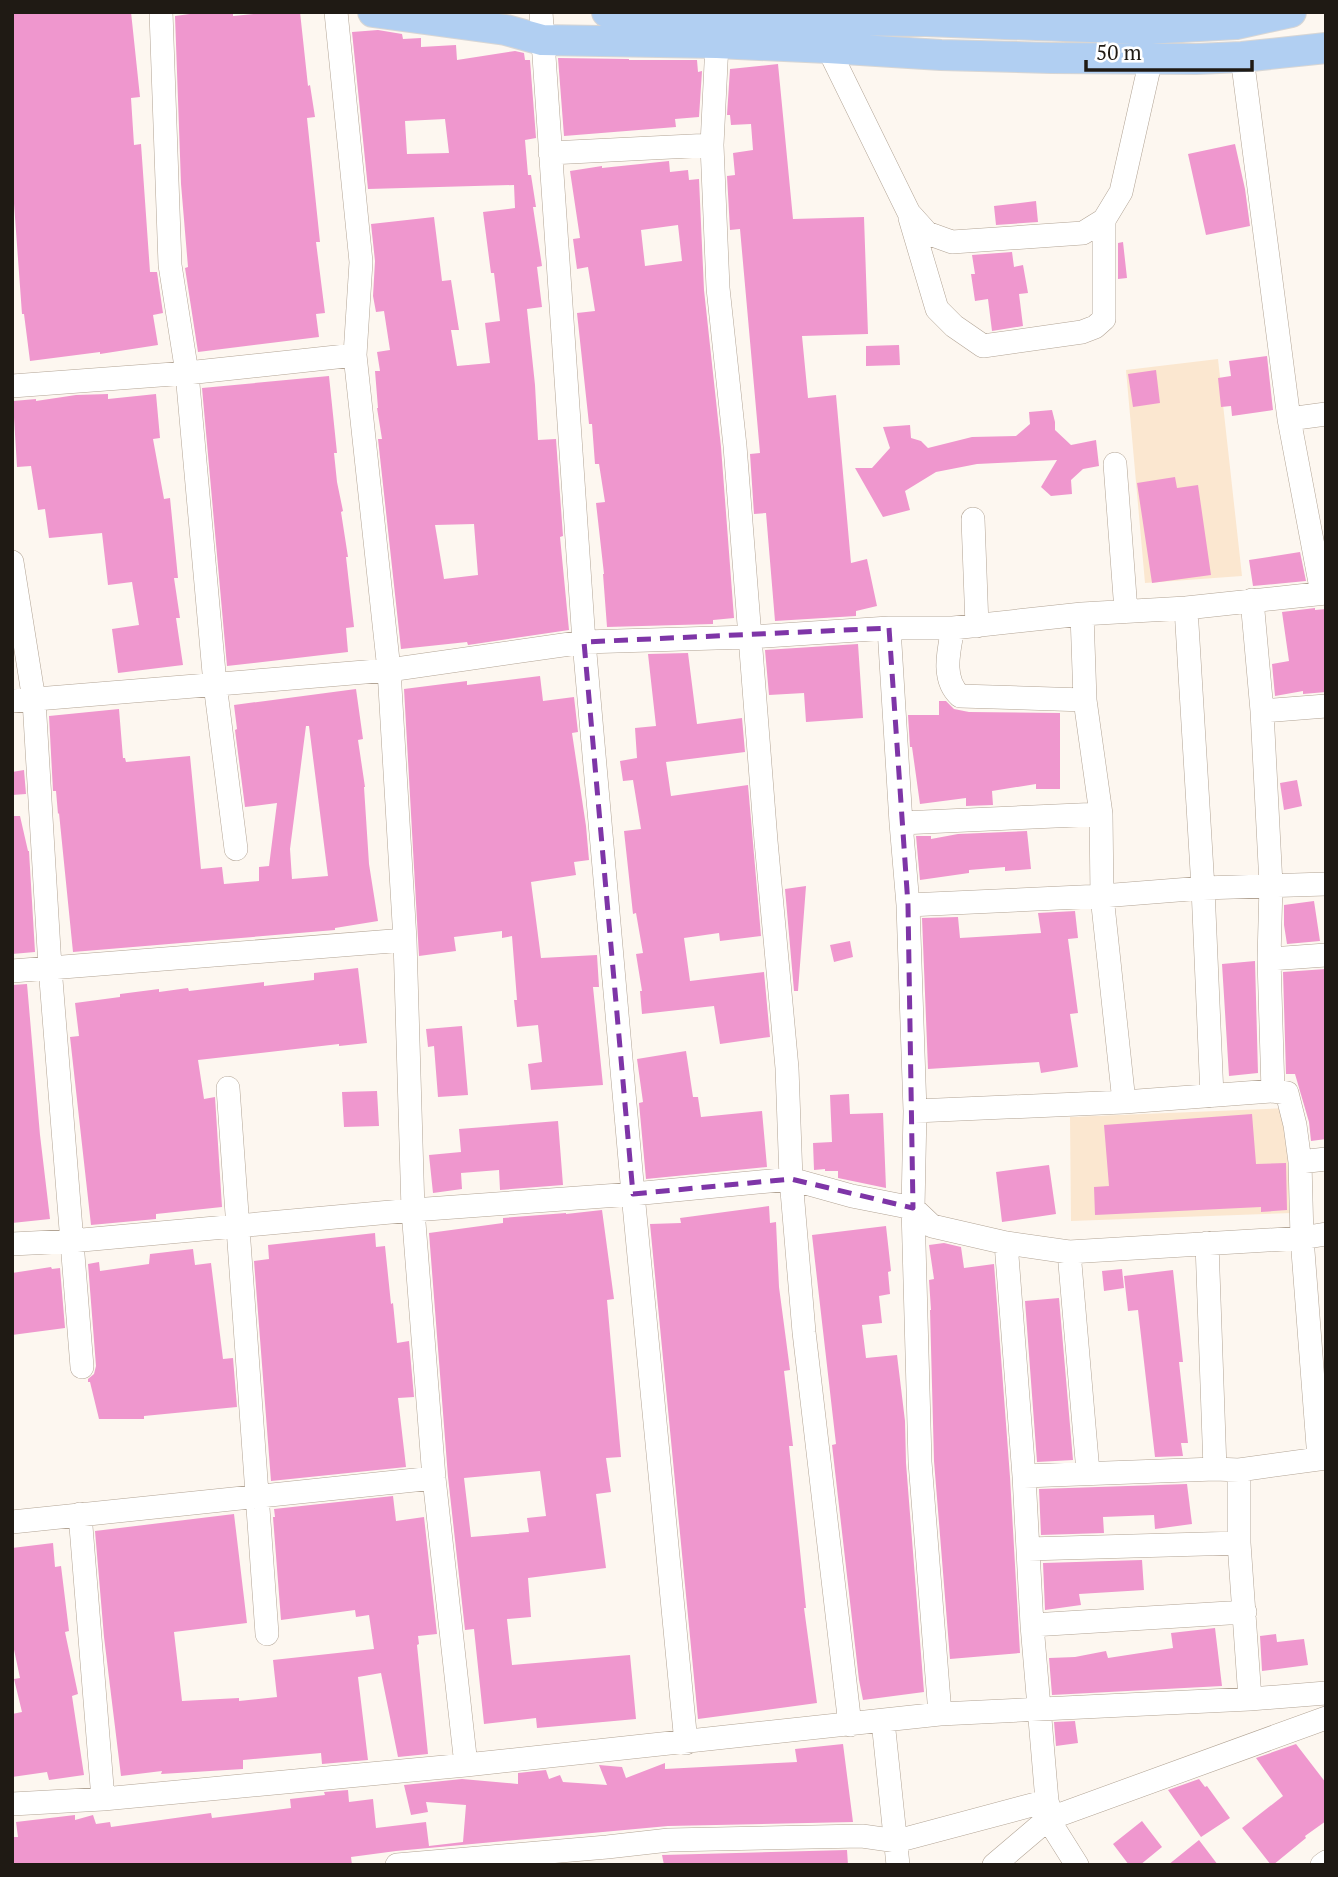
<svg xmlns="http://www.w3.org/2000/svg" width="1338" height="1877" font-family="'PT Serif',serif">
<rect width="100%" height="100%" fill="#fdf7f0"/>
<path fill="#fbe7d0" d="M1218,359L1242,576L1145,583L1126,370Z
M1288,1108L1292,1213L1071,1221L1070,1117Z"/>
<path fill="#ef97ce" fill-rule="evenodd" d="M12,12H131L140,97L131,98L134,145L141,144L150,272H157L163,313L153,315L158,345L100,354V352L30,361L24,314H22L12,176Z
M204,12H233V16L272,12H300L308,86L310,85L315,117L307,118L320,242H316L325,313L316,314L319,337L198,352L185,268L188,267L181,184L175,16Z
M378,30L402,34L403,39L421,38V47L456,45L457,60L515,51L524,53L525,60H530L536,138L525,140L528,175H531L536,207H533L542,266L537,267L542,307L527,309L535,385L538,440L556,439L563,536L560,537L569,630L468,645L467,642L401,649L378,439H382L377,408H378L375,371H380L377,352L390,350L384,311L376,312L373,296L375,261L371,224L434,217L442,281L451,280L459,330H451L457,366L490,363L485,323L500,321L494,273H491L483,212L515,208L514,185L368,189L352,32ZM445,119L449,153L407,154L405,121ZM474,524L478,575L444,579L435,525Z
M558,58L629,59V60H697L698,72L702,71L699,117L675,119L676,127L564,136Z
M778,64L793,219L864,217L868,334L802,336L808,398L836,395L851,563L867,559L877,606L856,611V616L775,621L766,513L754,514L750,454L760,453L740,229L730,230L727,176L735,175L733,153L753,150L751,124L731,125L730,115H727L730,69Z
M1235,144L1245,189L1250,226L1206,235L1188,154Z
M669,161L670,172L688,170L689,180L699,179L704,290L721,447L734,618L713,620V624L607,627L603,574H604L596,503L605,502L599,464H595L592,424H589L577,313L595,311L588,267L577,269L573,239L580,238L570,171L602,166V168ZM678,225L682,261L645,266L641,230Z
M1036,201L1038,222L996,225L994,206Z
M1123,242L1127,278L1118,279V243Z
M1012,252L1014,267L1023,265L1028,293L1019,294L1023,326L992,331L988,299L975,301L971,274H975L972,255Z
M899,345L900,365L866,366V346Z
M1267,356L1273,410L1232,416L1231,406L1221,407L1218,378L1231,376L1229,361Z
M1156,370L1160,403L1133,407L1128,374Z
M329,376L337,453H334L337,482L343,511L341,512L348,557H346L354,627L346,628L348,652L227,666L202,388Z
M108,394V399L156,394L160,438L153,439L164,499L170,498L178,578H174L180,618H176L183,665L118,673L112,629L139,625L132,582L108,585L102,533L49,538L45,509L38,510L31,466L17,467L13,401L36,399V401L76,395Z
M1052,410L1055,422V430L1071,445L1096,440L1099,466L1083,469L1071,480L1072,494L1051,496L1041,487L1057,460L977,464L936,472L905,491L910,510L883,517L855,468H872L890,448L883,427L910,425L911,438L921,441L928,448L972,437L1016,436L1030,424L1029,412Z
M1175,477L1177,488L1198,485L1211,575L1152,583L1137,483Z
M1300,552L1306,581L1253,586L1249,560Z
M1315,608V610L1326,609V692L1303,694V691L1275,696L1272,664L1289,661L1282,612Z
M858,644L863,718L806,722L804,693L769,695L765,650Z
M688,653L697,724L742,718L745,752L666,762L671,796L748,785L761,936L720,941L719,933L684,938L690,981L764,972L770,1037L720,1044L714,1006L642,1014L640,991H642L636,954L643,953L636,913L633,914L624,831L641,829L633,780L623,781L620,761L637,758L635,728L656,726L648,654Z
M540,676L543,701L574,697L578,732L572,733L586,826L589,860L574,862L576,875L531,882L541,958L597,955L599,987H593L603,1085L531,1090L528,1064L542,1062L538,1025L517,1027L514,1000H517L512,936L502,938V931L454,937L456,951L419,956L404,689L467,681V685Z
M356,689L363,739L358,740L365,787H364L369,864L378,921L335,928V930L73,952L59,813L58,814L56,791H53L49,716L119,709L123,758H125L126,762L190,756L201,869L222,867L224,884L259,881V867L269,866L277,803L245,807L235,730L237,729L234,705ZM306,726H309L328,876L292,879L290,849Z
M939,701H946L954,709L969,712L1060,713V789H1036V784L992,791L993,805L966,806V798L920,804L912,747H910L908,715H939Z
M24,770L26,794L12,795V772Z
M1297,780L1302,806L1284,810L1280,783Z
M12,816H20L28,851H29L35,952L12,954Z
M1027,831L1031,869L1005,871V867L969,870V873L920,880L916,836H931V839L958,834Z
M806,886L798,991H794L785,889Z
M1314,901L1320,941L1287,944L1284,925V905Z
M1075,911L1078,938L1068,939L1078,1013L1070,1014L1078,1067L1041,1073L1039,1062L928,1069L922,918L958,917L960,938L1041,933L1038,913Z
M850,941L853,957L834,962L830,945Z
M1255,961L1258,1073L1229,1076L1222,964Z
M358,968L367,1043L339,1046V1044L198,1060L204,1099L215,1097L222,1207L156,1214V1219L91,1225L70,1037L79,1036L75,1003L120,997V994L159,989V992L188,988L189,991L264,982V986L314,980V973Z
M1326,969V1139L1311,1141L1309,1122L1295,1074H1286L1283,972Z
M27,984L40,1135L50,1219L12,1223V985Z
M462,1026L468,1095L438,1097L434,1046L428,1047L426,1029Z
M686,1051L693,1097H698L701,1117L762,1111L767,1167L646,1179L639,1103L643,1102L637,1059Z
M377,1091L379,1126L344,1127L342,1092Z
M849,1094L850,1114L883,1113L886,1188L838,1178V1171H825V1169L814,1170L813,1143L832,1142L830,1095Z
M1252,1114L1256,1164L1286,1163L1287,1210L1261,1212V1207L1095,1215L1094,1187L1109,1186L1104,1125Z
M558,1121L563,1185L500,1190L499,1170L461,1173L462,1189L433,1193L429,1155L461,1152L459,1129Z
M1049,1165L1056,1214L1002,1222L996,1172Z
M769,1206L770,1223L776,1222L779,1287L790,1370L784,1371L793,1446H789L806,1608H804L817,1703L698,1719L650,1224L681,1223L680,1218Z
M602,1210L614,1299L607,1300L621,1457L606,1458L611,1492L596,1494L606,1568L528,1578L531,1617L507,1619L512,1665L630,1655L636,1719L537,1728L536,1718L484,1724L474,1629L465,1630L448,1477L429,1233L503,1223V1218L566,1213V1214ZM540,1471L546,1516L527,1518L529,1532L471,1537L464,1478Z
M886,1226L891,1271L888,1272L890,1294L879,1296L882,1323L862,1325L866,1358L897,1355L905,1421L906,1463L924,1692L863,1700L859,1680L832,1445L836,1444L812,1235Z
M375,1233L376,1247L385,1246L391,1304L393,1303L397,1343L409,1341L414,1397L398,1398L406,1467L271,1481L254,1261L269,1259L268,1245Z
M944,1243L961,1247L964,1268L994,1264L1010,1477L1020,1653L950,1659L934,1461L930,1310H931L929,1280L934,1279L929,1245Z
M193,1249L195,1265L211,1263L223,1359L233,1358L237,1407L144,1416V1419H99L90,1382H88V1379L94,1374L96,1366L88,1264L99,1262L100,1271L149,1264L150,1254Z
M51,1267L52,1269L60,1268L65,1328L12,1335V1273Z
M1122,1269L1124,1288L1104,1291L1102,1271Z
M1173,1270L1183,1362H1179L1188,1443H1181L1183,1456L1155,1457L1138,1310L1128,1311L1124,1276Z
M1059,1298L1073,1460L1037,1462L1025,1301Z
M1187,1484L1192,1524L1155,1529L1154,1515L1103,1517L1104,1533L1041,1535L1039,1489Z
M393,1496L396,1521L424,1517L437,1634L418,1636L419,1644L417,1645L428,1754L398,1757L381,1673L358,1677L368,1760L322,1764L321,1753L243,1760V1769L161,1774L162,1771L121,1776L104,1637L95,1531L234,1514L247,1623L174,1632L182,1701L239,1698V1701L277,1697L273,1660L374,1649L369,1615L356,1617L355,1610L281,1620L273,1517H275L274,1509Z
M53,1543L55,1567L61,1566L69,1631L65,1632L78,1694L72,1696L84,1775L49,1780L47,1772L12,1777V1714L22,1712L14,1679L20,1678L12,1640V1548Z
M1142,1560L1144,1590L1079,1594L1081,1605L1045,1610L1043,1563Z
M1215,1628L1222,1686L1052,1695L1049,1658L1075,1657L1106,1651L1108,1658L1173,1648L1171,1633Z
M1276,1634L1277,1642L1304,1639L1308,1665L1262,1671L1260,1636Z
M1075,1721L1078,1743L1056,1746L1054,1722Z
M843,1744L853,1822L668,1826L396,1851L351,1857L352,1865H12V1837H18L16,1822L75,1815V1820L93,1815L96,1824L110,1822L111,1827L211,1813L212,1818L291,1808L290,1799L325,1795L324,1792L348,1790L349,1802L373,1799L376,1828L426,1822L429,1846L463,1842L466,1805L426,1802L428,1812L411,1815L404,1785L462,1779L518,1784V1773L546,1770L549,1779L560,1775L563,1782L607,1785L599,1765L622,1767L626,1778L665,1763V1769L797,1762L795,1749Z
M1296,1744L1326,1783V1821L1305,1836L1306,1838L1273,1865H1271L1242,1828L1283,1796L1256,1758Z
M1199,1779L1205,1787L1207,1786L1230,1818L1201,1837L1168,1790Z
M1142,1821L1162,1847L1140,1865H1129L1113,1844Z
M1199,1840L1218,1865H1168Z
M847,1850L848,1865H664L662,1855Z"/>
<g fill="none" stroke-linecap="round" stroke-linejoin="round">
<g stroke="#b2a495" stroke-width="24">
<path id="minor" d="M161,12L170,265L187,373L215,684L236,849
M336,12L361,262L355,355L389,670L405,940L413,1210L434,1478L466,1765
M541,12L584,642L633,1194L686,1743
M706,31L717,43L712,145L718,288L735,446L766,841L787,1068L791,1179L804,1332L850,1725
M825,36L828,48L909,213L927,233L952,242L1083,233L1104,220L1121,192L1151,59
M1242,57L1289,419L1322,593
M550,153L712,145
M910,218L937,309L954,326L983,346L1082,332L1095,327L1104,319V220
M12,386L187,373L355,355
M1289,419L1326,414
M1115,464L1126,611
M973,519L977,626
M12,562L34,700L50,967L82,1367
M1252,600L1262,711L1271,885L1269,959L1273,1091
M1186,608L1203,888L1212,1096
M1082,614L1085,700L1101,814L1102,896L1124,1102
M889,628L901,823L908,905L915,1111L913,1208L920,1462L940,1714
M953,628C949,650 941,679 960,696L1085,700
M12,701L389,670L584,642L749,637L889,628H953L1082,614L1186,608L1326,593
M1262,711L1326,706
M901,823L1101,814
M908,905L1102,896L1203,888L1326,884
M1269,959L1326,955
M12,971L405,940
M228,1088L267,1634
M915,1111L1124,1102L1273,1091L1287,1093L1295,1125L1300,1162L1302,1238L1319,1459
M1300,1162L1326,1159
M1006,1243L1024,1476L1215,1469L1239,1470L1326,1458
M1207,1243L1215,1469
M12,1244L71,1241L413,1210L633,1194L791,1179L852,1196L913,1208L932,1226L1006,1243L1069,1252L1302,1238L1326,1234
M1069,1252L1088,1472
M1239,1470V1543L1250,1699
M1024,1476L1032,1625L1047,1801L1051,1815
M80,1514L103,1799
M12,1522L434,1478
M1028,1549L1239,1543
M1032,1625L1245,1612
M883,1721L898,1865
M12,1804L103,1799L466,1765L940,1714L1250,1699L1326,1693
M1048,1819L1077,1865
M397,1865L607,1847L669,1840L862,1836L897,1841L1047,1801
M994,1865L1048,1819L1326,1718
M1322,1865L1326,1862"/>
</g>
<g stroke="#d7d6d5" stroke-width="32">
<path id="major" d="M373,12L506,30L542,40L717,43L828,48L941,55L1051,58L1196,59L1242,57L1326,48
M607,12L697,19L925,21L1145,29L1236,24L1291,12"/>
</g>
<use href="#minor" stroke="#fff" stroke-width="23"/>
<use href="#major" stroke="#b1cff2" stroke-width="30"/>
</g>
<path fill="none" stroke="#7e35a7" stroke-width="5" stroke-dasharray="14 9" stroke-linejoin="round" d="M889,628L908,905L913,1208L791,1179L633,1194L584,642Z"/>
<rect width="1338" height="1877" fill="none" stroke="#1f1a14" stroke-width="28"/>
<path d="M1086 60v10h166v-10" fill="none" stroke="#1f1a14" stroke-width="3.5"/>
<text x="1096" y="60" font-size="21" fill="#1f1a14" stroke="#ffffff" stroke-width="5" paint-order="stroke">50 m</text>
</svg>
